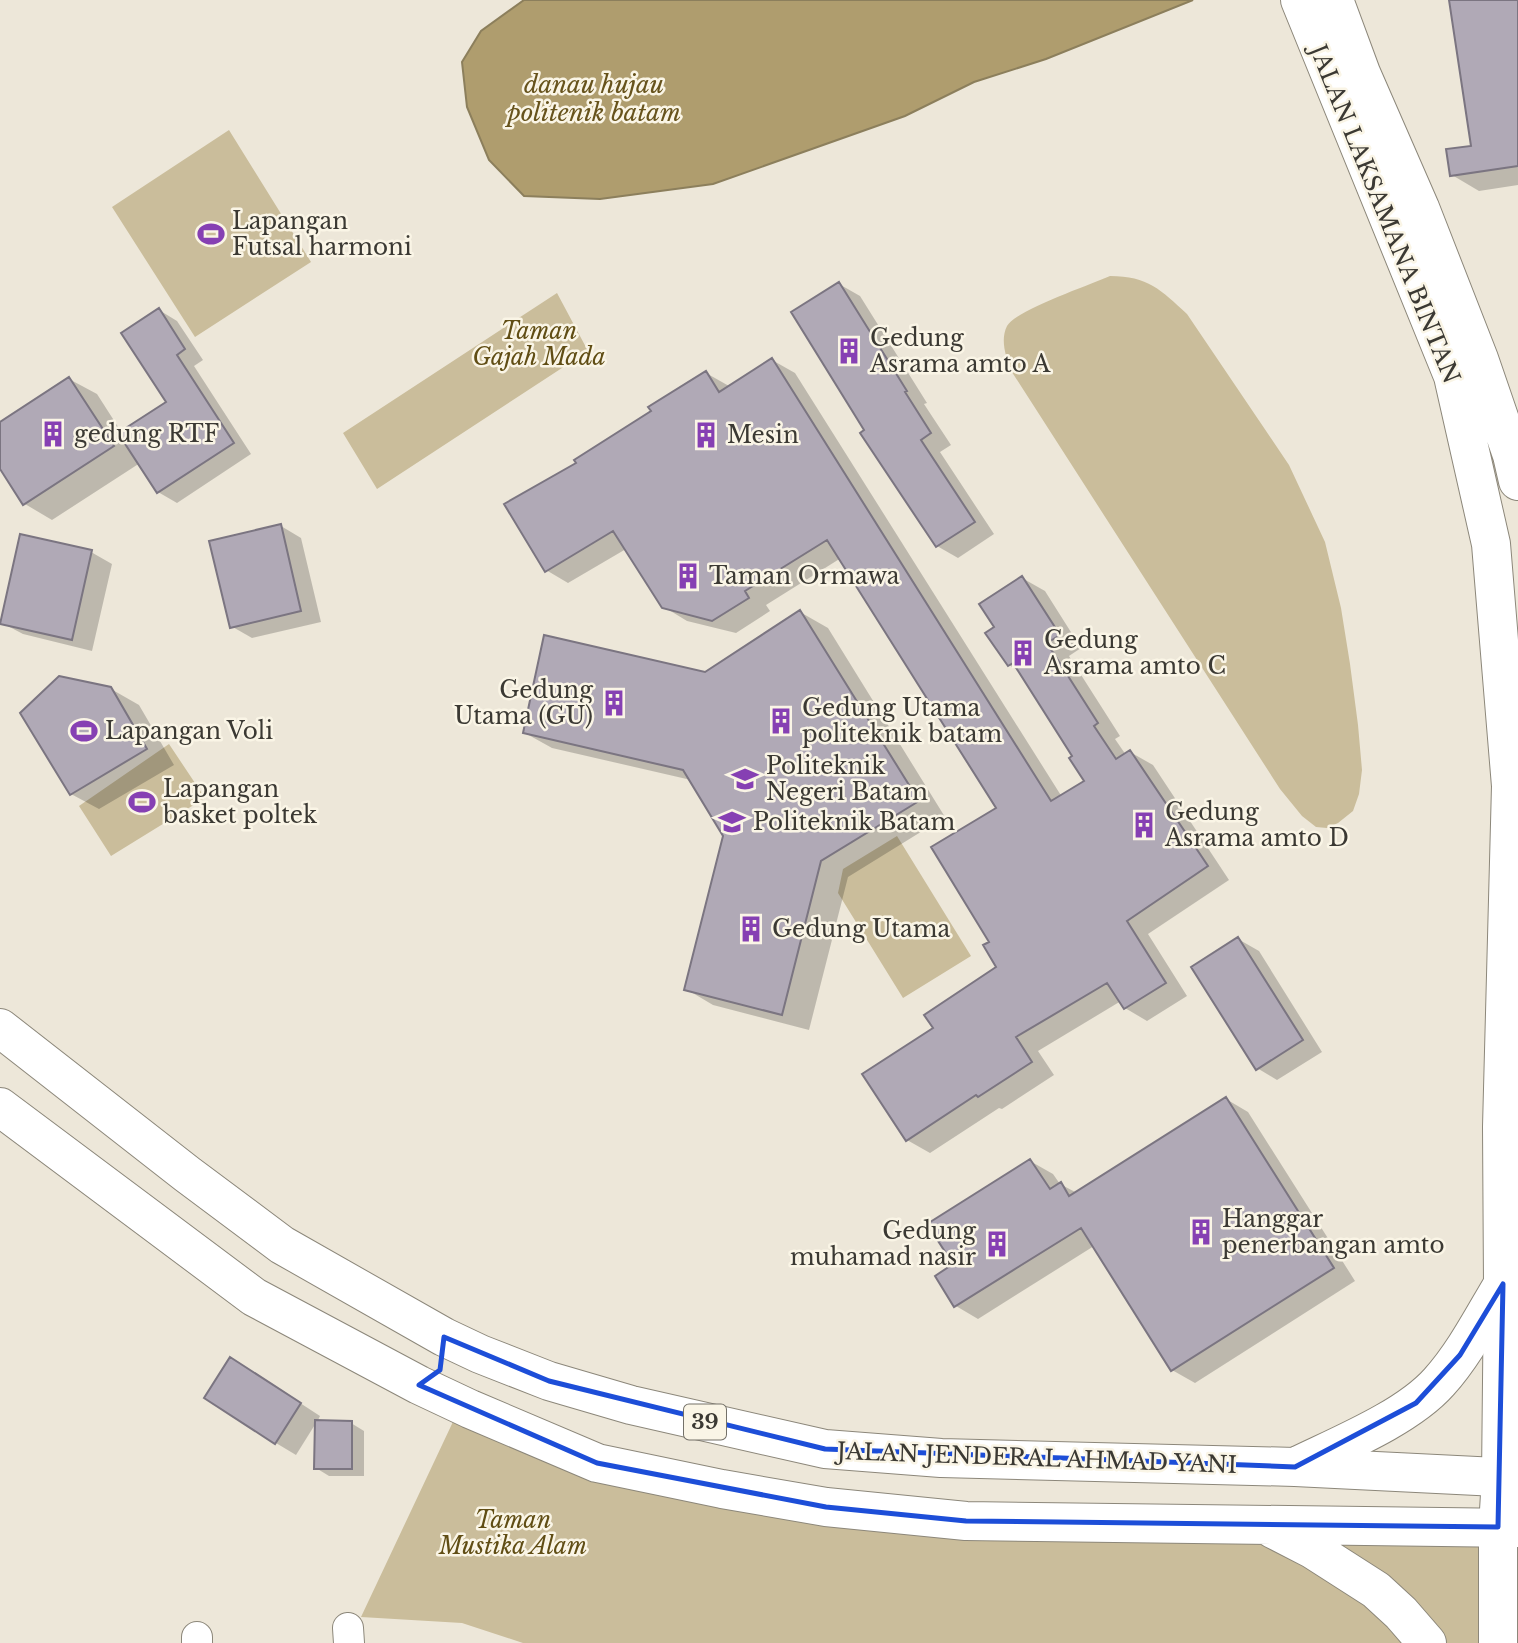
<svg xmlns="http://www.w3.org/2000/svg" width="1518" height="1643" font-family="'Libre Baskerville',serif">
<rect width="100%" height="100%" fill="#ede7d9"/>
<path fill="#cabd9b" d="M229,130L311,262L195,337L112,207Z
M1110,276C1148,276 1161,290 1187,314L1289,465L1325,542L1341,608L1350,664L1358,725L1362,770L1359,794L1353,811L1338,823L1327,828L1316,827L1302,816L1280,789L1010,369C1006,356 1000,340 1007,326C1016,310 1090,285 1110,276Z
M557,293L588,351L377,489L343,433Z
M169,744L205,798L111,856L79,806Z
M897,836L971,956L903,998L838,893L843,869Z
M459,1409L826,1507L1498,1527V1643H523L462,1623L361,1617Z"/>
<path fill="#af9d6e" stroke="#8c7f5c" stroke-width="2" d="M524,0H1193L1046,59L974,82L905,116L713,184L600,199L524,196L489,160L467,107L462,62L481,31Z"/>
<path fill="#0003" d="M1451,0H1518V185L1479,191L1452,175L1473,147Z
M839,284L860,296L927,403L924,404L951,445L940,452L994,534L958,558L937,546L867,431Z
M159,310L177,321L203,360L194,366L251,454L177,503L158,492L140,463L52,520L25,504L0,466V424L69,379L97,394L122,433L168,402Z
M772,360L795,373L1062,797L1087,781L1075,756L1021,672L1009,665L997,628L1022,578L1045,591L1081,648L1069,656L1120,736L1115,739L1126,755L1130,752L1153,765L1229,880L1148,934L1187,996L1147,1021L1125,1008L1121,1001L1038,1051L1054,1075L1002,1109L999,1108L930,1153L907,1140L935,1029L999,968L991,942L999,808L841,558L766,605L770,611L736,633L687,621L664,607L626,549L568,583L546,570L578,463L706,373L729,386Z
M281,526L301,538L321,622L252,638L231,626Z
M91,552L112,564L92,651L23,634L2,623Z
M800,612L828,628L945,817L848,877L809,1030L713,1005L686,989L725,836L691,780L552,748L525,733L705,674Z
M111,689L139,705L174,765L99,809L71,794Z
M1238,939L1259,951L1322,1052L1277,1080L1257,1068Z
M1226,1099L1248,1112L1355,1281L1195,1383L1172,1370L1094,1246L978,1319L956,1306L955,1265L1030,1161L1053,1174L1060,1184L1077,1193Z
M251,1371L320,1416L317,1422L351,1423L364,1431V1476H329L316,1468V1423L296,1455L276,1443Z"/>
<path fill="#b0a9b6" stroke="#7b7581" stroke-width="2" d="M1449,0H1518V166L1450,176L1446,149L1471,146Z
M839,282L907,391L905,392L931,433L921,440L975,522L936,547L860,433L864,430L791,312Z
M159,308L185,349L177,355L234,443L157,493L118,433L166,402L121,333Z
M772,358L1051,801L1084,781L1069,758L1072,756L1013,663L1008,666L985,633L994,627L979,604L1022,576L1060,635L1047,643L1098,723L1094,726L1116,759L1130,750L1208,866L1127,921L1166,983L1124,1009L1107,983L1016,1037L1032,1062L978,1097L976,1095L906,1141L862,1074L933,1028L924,1015L996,967L983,945L989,942L931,847L996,808L827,540L745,591L749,598L712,621L662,608L613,531L545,572L504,504L576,463L574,460L651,411L648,407L706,371L719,392Z
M69,377L114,446L23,505L0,469V422Z
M281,524L301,611L230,628L209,541Z
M20,534L92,550L72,640L0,624Z
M800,610L919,801L821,861L782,1015L684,990L723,836L683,770L523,733L544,635L705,672Z
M59,676L111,687L147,749L70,795L20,713Z
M1238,937L1303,1040L1256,1070L1191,967Z
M1226,1097L1334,1268L1171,1371L1081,1228L954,1307L935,1276L953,1264L927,1224L1030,1159L1050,1189L1061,1182L1069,1196Z
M230,1357L301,1403L275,1444L204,1398Z
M315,1420L352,1421V1469H314Z"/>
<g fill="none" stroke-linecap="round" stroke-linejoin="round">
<g stroke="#8c877a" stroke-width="32">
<path id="street" d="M348,1628L349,1643
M197,1643V1637"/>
</g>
<g stroke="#8c877a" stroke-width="40">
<path id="secondary" d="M1300,0L1453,376L1491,544L1511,786L1502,1127L1503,1284L1501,1478L1498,1527V1643
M1334,0L1361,73L1420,208L1479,359L1512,455L1518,481"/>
</g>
<g stroke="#8c877a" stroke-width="40">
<path id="highway" d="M0,1028L187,1174L282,1245L444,1337L480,1354L549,1381L631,1405L825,1449L941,1458L1295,1467L1518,1478
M0,1107L254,1297L419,1385L470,1409L597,1463L722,1489L826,1507L966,1521L1518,1528
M1297,1466C1340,1445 1407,1418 1439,1382C1465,1353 1483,1317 1503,1284
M1273,1529L1312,1549L1376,1590L1401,1613L1427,1643"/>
</g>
<use href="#street" stroke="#fff" stroke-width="30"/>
<use href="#secondary" stroke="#fff" stroke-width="38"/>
<use href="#highway" stroke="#fff" stroke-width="38"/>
</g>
<path fill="none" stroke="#1d4ed8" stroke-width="5" stroke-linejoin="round" d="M1503,1284L1498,1527L966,1521L826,1507L597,1463L419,1385L440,1370L444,1337L549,1381L825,1449L1295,1467L1416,1403L1460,1355Z"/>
<defs>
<g id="stadium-bare" transform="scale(2.1)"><path d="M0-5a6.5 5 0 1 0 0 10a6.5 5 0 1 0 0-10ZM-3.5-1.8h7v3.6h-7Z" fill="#8640b3" stroke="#faf5e6" stroke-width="2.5" paint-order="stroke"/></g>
<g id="building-bare" transform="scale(2.1)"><path d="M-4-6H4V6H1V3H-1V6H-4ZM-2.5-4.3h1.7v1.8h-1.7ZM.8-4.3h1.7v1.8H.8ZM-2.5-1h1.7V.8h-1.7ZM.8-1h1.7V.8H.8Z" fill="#8640b3" stroke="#faf5e6" stroke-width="2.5" paint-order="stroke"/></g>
<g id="university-bare" transform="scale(2.1)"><path d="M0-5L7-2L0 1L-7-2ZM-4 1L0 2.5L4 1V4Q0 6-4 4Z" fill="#8640b3" stroke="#faf5e6" stroke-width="2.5" paint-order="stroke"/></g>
</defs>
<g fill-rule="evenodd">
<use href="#stadium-bare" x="211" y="234"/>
<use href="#building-bare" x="849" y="351"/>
<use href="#building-bare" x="53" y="434"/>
<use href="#building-bare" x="706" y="435"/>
<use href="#building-bare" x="688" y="576"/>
<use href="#building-bare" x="1023" y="653"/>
<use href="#building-bare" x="614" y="703"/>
<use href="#building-bare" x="781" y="721"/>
<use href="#stadium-bare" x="84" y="731"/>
<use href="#university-bare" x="745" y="779"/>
<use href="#stadium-bare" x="142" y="802"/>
<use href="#university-bare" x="732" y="822"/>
<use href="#building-bare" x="1144" y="825"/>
<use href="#building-bare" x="751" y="929"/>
<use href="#building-bare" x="1201" y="1232"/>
<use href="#building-bare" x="997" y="1244"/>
</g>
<g text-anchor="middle" stroke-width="5" stroke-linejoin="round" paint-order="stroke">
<rect fill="#faf5e6" stroke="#747169" stroke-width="2" x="684" y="1404.5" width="42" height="35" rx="5"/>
<g font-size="21" font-weight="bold" fill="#3b3933">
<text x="705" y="1429">39</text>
</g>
<g font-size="23" fill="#3b3933" stroke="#faf5e6">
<text transform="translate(1385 214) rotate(68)" y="8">JALAN LAKSAMANA BINTAN</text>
<text transform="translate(1037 1458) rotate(2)" y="8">JALAN JENDERAL AHMAD YANI</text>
</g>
<g font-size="23" fill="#3b3933" stroke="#faf5e6" text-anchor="start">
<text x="232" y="229">Lapangan<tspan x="232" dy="26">Futsal harmoni</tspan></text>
<text x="870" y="346">Gedung<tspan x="870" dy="26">Asrama amto A</tspan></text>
<text x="74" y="442">gedung RTF</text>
<text x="727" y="443">Mesin</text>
<text x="709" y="584">Taman Ormawa</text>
<text x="1044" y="648">Gedung<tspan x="1044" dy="26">Asrama amto C</tspan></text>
<text x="593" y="698" text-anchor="end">Gedung<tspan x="593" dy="26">Utama (GU)</tspan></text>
<text x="802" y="716">Gedung Utama<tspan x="802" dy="26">politeknik batam</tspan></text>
<text x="105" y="739">Lapangan Voli</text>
<text x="766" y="774">Politeknik<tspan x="766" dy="26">Negeri Batam</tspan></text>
<text x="163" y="797">Lapangan<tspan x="163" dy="26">basket poltek</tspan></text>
<text x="1165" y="820">Gedung<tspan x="1165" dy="26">Asrama amto D</tspan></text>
<text x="753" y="830">Politeknik Batam</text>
<text x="772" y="937">Gedung Utama</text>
<text x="1222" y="1227">Hanggar<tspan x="1222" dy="26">penerbangan amto</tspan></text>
<text x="976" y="1239" text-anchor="end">Gedung<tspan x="976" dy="26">muhamad nasir</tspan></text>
</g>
<g font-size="23" font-style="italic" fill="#604d14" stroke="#faf5e6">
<text x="539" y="339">Taman<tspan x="539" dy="26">Gajah Mada</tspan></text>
<text x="513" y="1528">Taman<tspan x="513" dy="26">Mustika Alam</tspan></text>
</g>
<g font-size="24" font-style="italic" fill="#67531c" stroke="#faf5e6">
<text x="594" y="93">danau hujau<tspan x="594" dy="28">politenik batam</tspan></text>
</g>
</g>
</svg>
